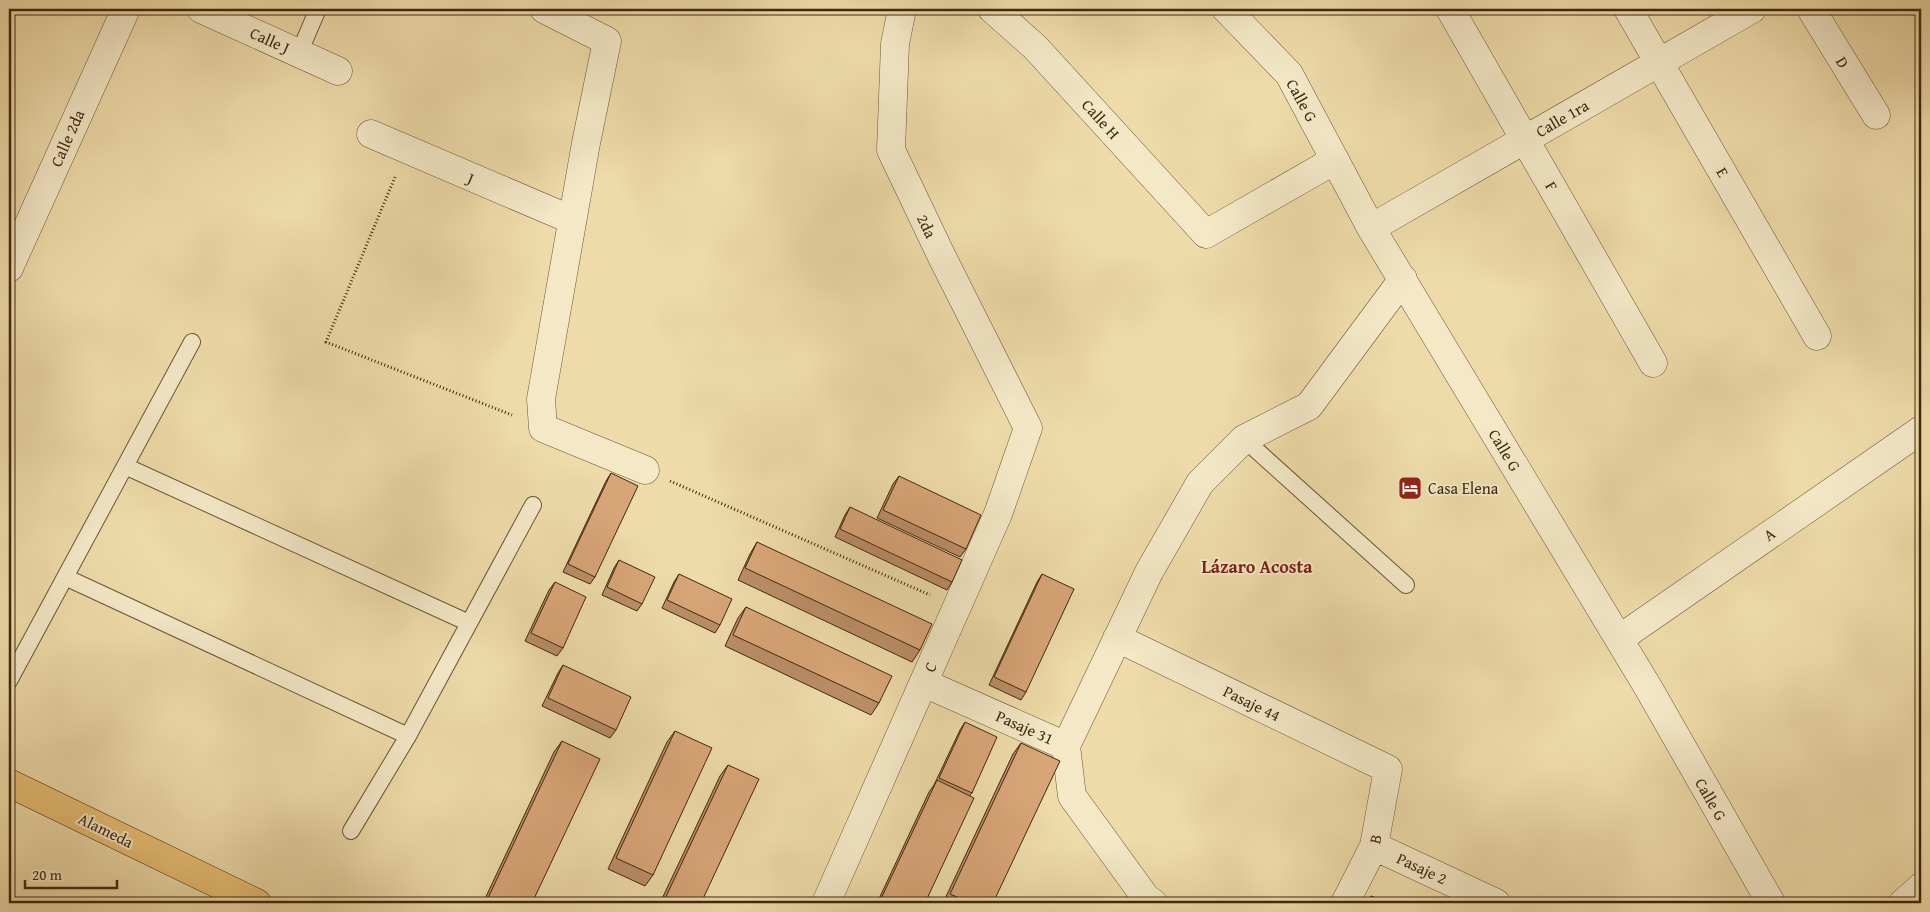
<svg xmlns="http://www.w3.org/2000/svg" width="1930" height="912" font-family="'Gentium Book Plus',serif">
<rect width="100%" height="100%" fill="#eedba9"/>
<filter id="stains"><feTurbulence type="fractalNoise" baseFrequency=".004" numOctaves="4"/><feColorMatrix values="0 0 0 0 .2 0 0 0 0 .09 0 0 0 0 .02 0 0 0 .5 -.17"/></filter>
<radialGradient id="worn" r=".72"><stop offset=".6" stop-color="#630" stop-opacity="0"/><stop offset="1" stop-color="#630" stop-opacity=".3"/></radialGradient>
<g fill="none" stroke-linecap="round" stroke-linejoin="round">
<g stroke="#6b5536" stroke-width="18">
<path id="lane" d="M299,53L318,9
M1244,439L1406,585
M125,466L469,623
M65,577L408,736
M9,681L192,342
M351,831L408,736L533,505"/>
</g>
<g stroke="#6b5536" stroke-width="29">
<path id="street" d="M201,9L338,71
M544,9L607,41L586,143L541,399L543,428L645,470
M992,9L1035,47L1206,234L1335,160
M1226,9L1289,74L1371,228L1649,689L1771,903
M1450,9L1653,363
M1628,9L1817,336
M1811,9L1876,115
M371,134L572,220
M1371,228L1752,9
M9,268L126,9
M1117,638L1388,769L1374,846L1345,903
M1619,639L1921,430
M924,683L1066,746L1072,796L1146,898L1153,903
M1066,746L1149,572L1200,483L1244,439L1309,406L1403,279
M1374,846L1496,903
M826,903L998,514L1028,428L942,257L891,150L895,44L902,9
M1903,903L1921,887"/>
</g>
<g stroke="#3f2810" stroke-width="29">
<path id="primary" d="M9,783L257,903"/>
</g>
<path stroke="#3f2810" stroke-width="3" stroke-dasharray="1 2.5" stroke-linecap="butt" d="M395,177L326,342L512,415
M670,481L930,595"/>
<use href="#lane" stroke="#f4e8c7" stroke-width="16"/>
<use href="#street" stroke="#f4e8c7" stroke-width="28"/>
<use href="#primary" stroke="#e7be74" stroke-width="28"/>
</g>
<path fill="#ba8e67" stroke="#3f2810" d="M611,473L595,577L590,584L563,572L606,481Z
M899,476L966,549L960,557L877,518L893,484Z
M850,507L952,582L947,590L835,537L845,515Z
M757,542L920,650L912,662L738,580L750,554Z
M619,560L642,604L637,611L602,595L614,568Z
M679,574L720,625L715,633L662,608L674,582Z
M1042,574L1026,692L1021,700L989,685L1037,582Z
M555,582L563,648L557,656L525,641L549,590Z
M746,607L879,703L871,715L725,646L738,618Z
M563,665L616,730L610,738L542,706L558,673Z
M965,722L972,793L970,795L925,903H877L929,792L934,785L960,730Z
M675,731L653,875L645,886L608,869L667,742Z
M562,741L532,903H483L554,752Z
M1021,743L993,903H943L1013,754Z
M728,765L701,903H660L720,776Z"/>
<path fill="#d8a578" stroke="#3f2810" d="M611,473L638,486L595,577L568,564Z
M899,476L981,515L966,549L883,510Z
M850,507L962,560L952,582L840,529Z
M757,542L932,624L920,650L745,568Z
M619,560L655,577L642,604L607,587Z
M679,574L732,599L720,625L667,600Z
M1042,574L1074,589L1026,692L994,677Z
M555,582L586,597L563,648L531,633Z
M746,607L892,676L879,703L733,635Z
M563,665L631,697L616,730L548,698Z
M965,722L997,737L972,793L939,778Z
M675,731L712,748L653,875L616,858Z
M562,741L600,759L532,903H499L488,898Z
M1021,743L1060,761L993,903H971L950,894Z
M728,765L759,779L701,903H663Z
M937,780L974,798L925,903H879Z
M1371,896L1389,903H1368Z"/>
<defs>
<g id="hotel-square" transform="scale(1.25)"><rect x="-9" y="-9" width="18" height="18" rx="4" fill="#8f2418" stroke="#f4e8c7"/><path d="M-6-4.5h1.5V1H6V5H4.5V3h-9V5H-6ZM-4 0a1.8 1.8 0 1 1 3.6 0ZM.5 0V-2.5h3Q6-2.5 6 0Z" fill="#fff"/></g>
</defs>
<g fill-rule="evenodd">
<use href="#hotel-square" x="1410" y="488"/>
</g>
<g text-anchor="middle" stroke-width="4" stroke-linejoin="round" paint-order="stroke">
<g font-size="16" fill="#3f2810" stroke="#f4e8c7">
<text transform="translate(270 40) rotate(24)" y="6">Calle J</text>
<text transform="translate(1843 62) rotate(59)" y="6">D</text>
<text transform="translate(1302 100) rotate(61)" y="6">Calle G</text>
<text transform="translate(1562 118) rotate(-30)" y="6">Calle 1ra</text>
<text transform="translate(1101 119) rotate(48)" y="6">Calle H</text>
<text transform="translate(67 138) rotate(-66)" y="6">Calle 2da</text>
<text transform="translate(1723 172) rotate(60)" y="6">E</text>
<text transform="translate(471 178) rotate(23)" y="6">J</text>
<text transform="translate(1552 186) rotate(60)" y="6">F</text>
<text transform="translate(927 226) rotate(65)" y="6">2da</text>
<text transform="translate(1505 450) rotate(59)" y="6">Calle G</text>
<text transform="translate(1769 534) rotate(-35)" y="6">A</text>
<text transform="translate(930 667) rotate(-67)" y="6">C</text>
<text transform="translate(1252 703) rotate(26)" y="6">Pasaje 44</text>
<text transform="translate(1025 727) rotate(24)" y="6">Pasaje 31</text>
<text transform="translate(1711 799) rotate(60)" y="6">Calle G</text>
<text transform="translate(106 830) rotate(26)" y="6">Alameda</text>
<text transform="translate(1375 839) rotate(-76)" y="6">B</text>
<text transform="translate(1422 868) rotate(25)" y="6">Pasaje 2</text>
</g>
<g font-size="16" fill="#3f2810" stroke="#f4e8c7" text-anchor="start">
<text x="1428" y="494">Casa Elena</text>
</g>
<g font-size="18" font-weight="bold" fill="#7a1f14" stroke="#f4e8c7">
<text x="1257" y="573">Lázaro Acosta</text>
</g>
</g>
<rect width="1930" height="912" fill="none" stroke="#eedba9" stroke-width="30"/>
<rect x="10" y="10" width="1910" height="892" fill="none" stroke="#3f2810" stroke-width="2.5"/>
<rect x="15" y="15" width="1900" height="882" fill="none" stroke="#3f2810"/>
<path d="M25 880v8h92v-8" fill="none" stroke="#3f2810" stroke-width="2.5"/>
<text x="32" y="880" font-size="15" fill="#3f2810" stroke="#f4e8c7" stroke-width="4" paint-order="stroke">20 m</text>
<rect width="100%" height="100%" filter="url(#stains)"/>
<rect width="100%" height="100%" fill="url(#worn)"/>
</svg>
